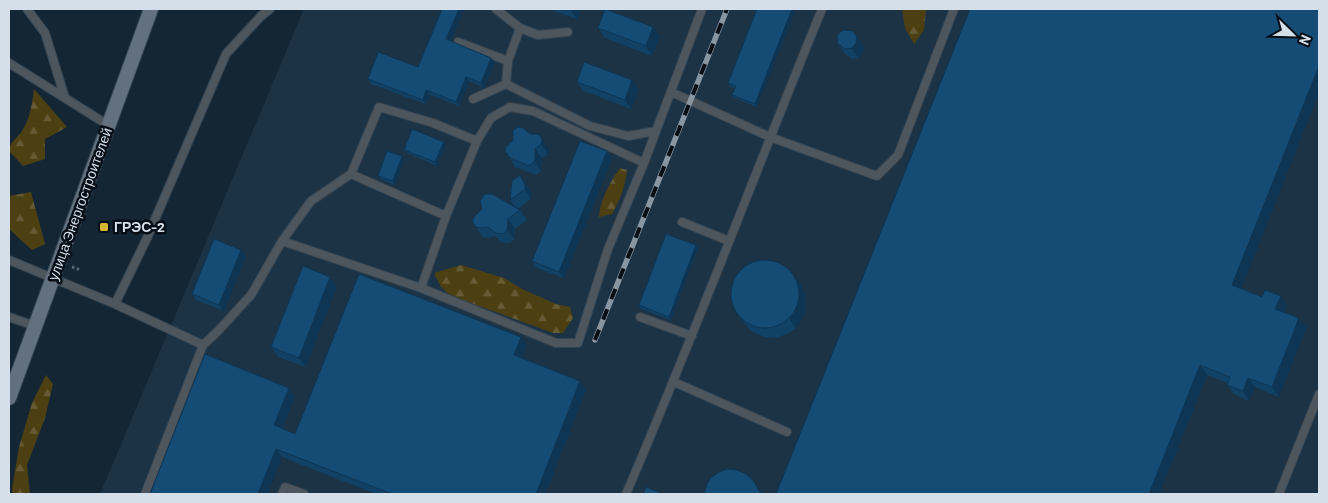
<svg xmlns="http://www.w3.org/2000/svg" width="1328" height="503" font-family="Barlow,sans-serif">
<defs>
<pattern id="forest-firs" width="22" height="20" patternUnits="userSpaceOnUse" patternTransform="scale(1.25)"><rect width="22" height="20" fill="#4c4012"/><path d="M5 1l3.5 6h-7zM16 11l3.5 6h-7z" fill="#655b34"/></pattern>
</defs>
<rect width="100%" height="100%" fill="#142634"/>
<path fill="#1c3245" d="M304,9H1319V494H100Z"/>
<path fill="url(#forest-firs)" d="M902,9H926L924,30L914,44L905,28Z
M34,89L67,127L45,139V159L23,166L9,151C9,143 17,138 22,131C30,119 32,104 34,89Z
M620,168L627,170C625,187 620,200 612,214L599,217C600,200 610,182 620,168Z
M31,192L45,244L32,250L9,229V196Z
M461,265L504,278L522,289L556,304L570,307L573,318L563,333H553L485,308L453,298L441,287L434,273Z
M46,375L53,384L45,418L27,465L30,494H13L12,489L19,447L32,403Z"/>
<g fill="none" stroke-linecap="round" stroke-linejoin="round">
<g stroke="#334451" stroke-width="10">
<path id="service" d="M27,9L45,33L65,98
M496,9L520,28L538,35L568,32
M520,28L508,61L506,84L590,126L628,136L656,131
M458,42L508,61
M9,63L108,125
M671,92L770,137L877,176L898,155L954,9
M473,99L506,84
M351,174L446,216
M682,222L729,241
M282,241L421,288L556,343H578L608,249L644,163L702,9
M9,260L115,304L203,345
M421,288L446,216L477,141L491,118L510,107L533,111L644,163
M115,304L147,238L226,54L261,16L270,9
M9,317L35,326
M640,317L692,336
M674,382L787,432
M145,494L203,345L218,331L251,295L282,241L311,201L351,174L379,107L433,123L477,141
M282,494L285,487L304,494
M626,494C695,334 756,170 822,9
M1279,494L1319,394"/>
</g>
<g stroke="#334451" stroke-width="16">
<path id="secondary" d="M9,398L151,9"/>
</g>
<path stroke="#596875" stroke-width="3" stroke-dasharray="2.5 2.5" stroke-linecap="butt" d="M72,267L81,270"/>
<use href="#service" stroke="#4d555d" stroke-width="8"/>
<use href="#secondary" stroke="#63707d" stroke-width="14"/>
<g stroke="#8896a2" stroke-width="5.5">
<path id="rail" d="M595,340L727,9"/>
</g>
<use href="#rail" stroke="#070e15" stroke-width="4" stroke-dasharray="11" stroke-linecap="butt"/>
</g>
<path fill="#114165" d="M442,9H464L450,41L491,58L495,62L484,88L469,81L459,106L430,95L426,104L371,84L368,79L418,67Z
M549,9H581L577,19Z
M757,9V107L735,98L732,95L735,88L730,87L728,83Z
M1319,9V93L1241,288L1262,297L1281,296L1287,306L1285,312L1299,318L1306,328L1279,397L1255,387L1249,401L1234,394L1227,385V383L1207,375L1159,494H776Z
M598,28L660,36L652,56L605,38Z
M837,43L864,46L863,53L858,58L852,59L844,53Z
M577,82L639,90L631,109L584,91Z
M530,134L549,149L548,154L542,158L541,171L536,175L515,167L509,157L513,141Z
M446,145L437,166L407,153L404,150Z
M607,151L612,158L564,278L537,268L532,261Z
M404,160L395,185L380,179L378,176Z
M527,185L532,194L531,199L518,209L520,210L527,220L515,229L514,239L510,243H502L495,236L488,238L483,237L473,223L514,206L510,200Z
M698,248L671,320L641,309L639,305Z
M246,256L224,311L196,300L192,294Z
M794,276L801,285L805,295L806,307L803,318L796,328L787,334L775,338L764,337L753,332L745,324L738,314Z
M330,277L337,286L306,367L278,357L271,347Z
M527,346L522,358L580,381L586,390L545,494H376L282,457L205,354L295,396L282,429L295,434Z"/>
<path fill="#0e3553" d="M459,9H464L449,44L446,39Z
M570,9H581L577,19Z
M792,9H796L757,107L755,104Z
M653,27L660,36L652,56L646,46Z
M853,31L864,46L863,53L858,58L852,48Z
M491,58L495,62L484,88L481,83Z
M1319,66V93L1239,295L1232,285Z
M466,77L469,81L459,106L456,102Z
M632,80L639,90L631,109L625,100Z
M426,90L430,95L426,104L423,100Z
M539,134L549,149L548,154L541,144Z
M444,142L446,145L437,166L435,162Z
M535,149L542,158L541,171L535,161Z
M607,151L612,158L564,278L559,272Z
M402,156L404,160L395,185L393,181Z
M520,175L532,194L531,199L525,189Z
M508,219L515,229L514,239L507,230Z
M696,245L698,248L671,320L669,317Z
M241,250L246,256L224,311L219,305Z
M794,276L801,285L805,295L806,307L803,318L796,328L789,318Z
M330,277L337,286L306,367L299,358Z
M1281,296L1287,306L1282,318L1275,309Z
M1299,318L1306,328L1279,397L1272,387Z
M521,337L527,346L520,363L514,355Z
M1200,365L1207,375L1159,494H1149Z
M1248,378L1255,387L1249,401L1243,391Z
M580,381L586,390L545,494H536Z
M289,388L295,396L280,434L274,425Z
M276,449L282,457L268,494H258Z
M753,480L760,490L763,494H761Z"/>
<path fill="#144c76" stroke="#0e3553" d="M442,9H459L446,39L491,58L481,83L466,77L456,102L426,90L423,100L368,79L378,52L418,67Z
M605,9L653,27L646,46L598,28Z
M757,9H792L755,104L732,95L736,86L728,83Z
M970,9H1319V66L1232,285L1262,297L1265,290L1281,296L1275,309L1299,318L1272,387L1248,378L1243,391L1227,385L1230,377L1200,365L1149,494H776Z
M843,30L853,31L857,37L856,43L852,48L845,49L837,43L838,34Z
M584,62L632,80L625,100L577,82Z
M518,127L523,128L530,134H539L542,139L541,144L535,149V161L529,166L509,157L505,151L506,147L513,141V130Z
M412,129L444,142L435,162L404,150Z
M580,141L607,151L559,272L532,261Z
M387,151L402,156L393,181L378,176Z
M520,175L525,185V189L510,200L512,181Z
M485,194H492L520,210L508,219L507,230L503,234L496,233L488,227L482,228L476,227L473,223V218L482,209L480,201Z
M666,234L696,245L669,317L639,305Z
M214,239L241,250L219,305L192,294Z
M731 294a34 34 0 1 1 68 0a34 34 0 1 1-68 0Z
M303,266L330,277L299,358L271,347Z
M359,274L521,337L514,355L580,381L536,494H392L276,449L258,494H150L205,354L289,388L274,425L295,434Z
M727,469L737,470L746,474L753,480L761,494H704L707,484L712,477L719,472Z
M646,487L663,494H643Z"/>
<rect fill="#d6b534" stroke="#070e15" stroke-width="2" x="99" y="222" width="10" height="10" rx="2.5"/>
<g text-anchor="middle" stroke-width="5" stroke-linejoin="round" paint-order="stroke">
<g font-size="14" fill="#d4dfe9" stroke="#070e15">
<text transform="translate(80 204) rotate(-70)" y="5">улица Энергостроителей</text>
</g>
<g font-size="14" font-weight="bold" fill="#d4dfe9" stroke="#070e15" text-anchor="start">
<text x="114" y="232">ГРЭС-2</text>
</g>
</g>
<rect width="1328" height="503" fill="none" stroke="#d4dfe9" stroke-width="20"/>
<g transform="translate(1293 35) rotate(113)" stroke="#070e15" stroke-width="4" paint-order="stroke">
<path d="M0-4L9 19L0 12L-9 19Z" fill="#d4dfe9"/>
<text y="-8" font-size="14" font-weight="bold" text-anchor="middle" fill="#d4dfe9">N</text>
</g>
</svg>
